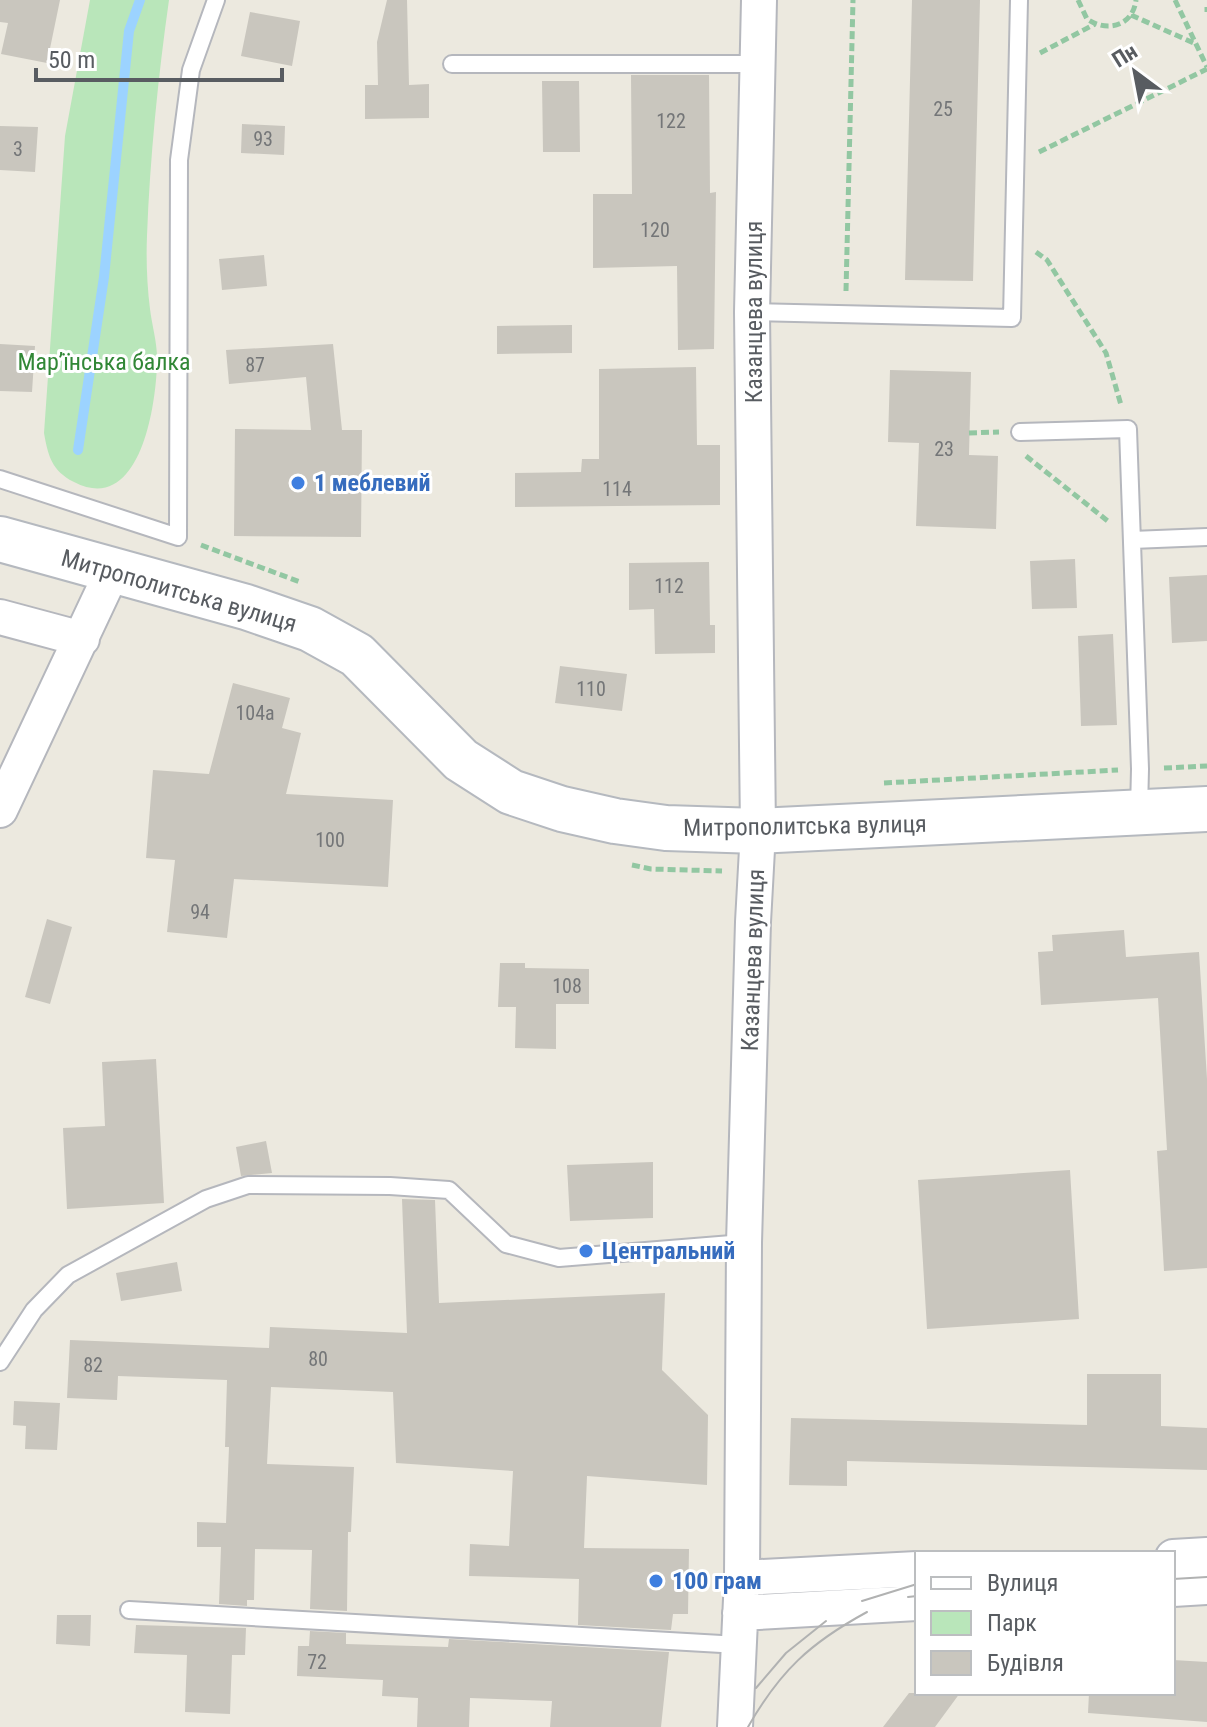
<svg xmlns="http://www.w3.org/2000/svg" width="1207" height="1727" font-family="'Roboto Condensed',sans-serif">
<rect width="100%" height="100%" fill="#ece9df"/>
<path fill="#b9e6ba" d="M90,0H169C158,77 150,158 147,236C146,259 147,285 150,309C152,326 158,345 157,363C156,406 140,516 74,482C52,471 48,456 44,433L65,136Z"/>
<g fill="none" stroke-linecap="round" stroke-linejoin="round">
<path stroke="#9cd3ff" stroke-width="10" d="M78,450L104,277L129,31L140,0"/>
</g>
<path fill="#c9c6be" d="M0,0H60L47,63L1,54L8,23L0,22Z
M387,0H407L409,85L429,84V118L365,119V85H378L377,42Z
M912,0H980L973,281L905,280Z
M250,12L300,21L292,66L241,56Z
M631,75H709L710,193L716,192L714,349L678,350L677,266L593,268V194H632Z
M542,81H579L580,152H543Z
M242,124L285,126L284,155L241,153Z
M0,126L38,127L35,172L0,170Z
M264,255L267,286L222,290L219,259Z
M572,325V353L497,354V326Z
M0,344L35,346L32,392L0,391Z
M333,344L342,430H362L361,537L234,536L235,429L311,430L306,377L229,384L226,350Z
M696,367L697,445H720V505L515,507V473L581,472L582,459H599V369Z
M890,370L971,372L969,455L998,456L996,529L916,526L919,443L888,442Z
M1075,559L1077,608L1032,609L1030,561Z
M709,562L710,625H715V653L655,654L654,609L629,610V563Z
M1207,575V641L1172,643L1169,577Z
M1113,634L1117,725L1081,726L1078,636Z
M560,666L627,674L622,711L555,703Z
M233,683L290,698L282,728L301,733L286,794L393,800L388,887L234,879L227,938L167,932L175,860L146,858L153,770L209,774Z
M47,919L72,927L50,1004L25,997Z
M1124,930L1126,957L1199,952L1207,1079V1268L1164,1271L1157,1151L1167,1150L1158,998L1041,1005L1038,952L1053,951L1052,935Z
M500,963H525V968L589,969V1004H556V1049L515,1048L516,1007H498Z
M156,1059L164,1203L67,1209L63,1128L105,1126L102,1062Z
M266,1141L272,1173L241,1176L236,1147Z
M653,1162V1218L570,1221L567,1165Z
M1070,1170L1079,1319L927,1329L918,1180Z
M402,1199L435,1200L439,1303L665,1293L662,1370L708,1415L707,1485L587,1476L584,1548L689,1549L688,1614H673L671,1630L578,1625L579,1579L469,1576L470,1544L509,1546L513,1471L396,1463L393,1392L271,1387L267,1464L354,1467L351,1532H348L347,1611L310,1609L312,1550L255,1549L254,1600H247V1606L219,1604L221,1547H197V1522L226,1523L229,1447H225L227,1380L118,1376L117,1400L67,1398L70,1340L269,1348L270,1327L407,1333Z
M177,1262L182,1291L121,1301L116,1273Z
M1087,1374H1161V1426L1207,1428V1470L847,1461V1486L789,1485L791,1418L1087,1425Z
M14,1401L60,1403L57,1450L25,1449L26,1426L13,1425Z
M57,1615H91L90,1646L56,1644Z
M136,1625L246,1628L245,1655H232L230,1714L185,1712L187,1655L134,1653Z
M310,1631L346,1633V1644L448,1647L449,1639L669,1652L661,1727H550L552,1701L470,1698L469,1727H417L418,1698L382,1696L383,1680L297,1676L298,1646H309Z
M1173,1660L1207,1662V1722L1088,1713L1089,1693H1173Z
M909,1693H960L935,1727H883Z"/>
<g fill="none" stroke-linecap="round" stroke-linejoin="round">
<g stroke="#b5b7bd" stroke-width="20">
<path id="lane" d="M452,64H758
M752,312L1012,318L1019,0
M1020,432L1128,429L1140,769L1139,810
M0,479L178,537L179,160L191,70L216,0
M1132,540L1207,537
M0,1362L34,1310L68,1275L206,1199L248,1185L390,1186L449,1190L506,1244L559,1258L744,1243
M129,1610L739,1645"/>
</g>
<g stroke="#b5b7bd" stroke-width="38">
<path id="street" d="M0,617L82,639
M0,810L113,570
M1173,1557L1207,1555
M742,1578L917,1569
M1173,1589L1207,1587
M740,1613L917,1603
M735,1727L742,1578L744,1243L753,922L758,831L752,312L759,0"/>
</g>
<g stroke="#b5b9bf" stroke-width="48">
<path id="secondary" d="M0,539L246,607L310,629L357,655L461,760L511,792L562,809L615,821L666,828L758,831L1207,809"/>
</g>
<path stroke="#92c7a2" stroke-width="5" stroke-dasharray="8 4" stroke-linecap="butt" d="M1078,0L1087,19C1107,33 1133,26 1136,0
M1175,0L1207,67
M1207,7V12
M1131,15L1196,44
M1040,53L1095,24
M1039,152L1207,69
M1036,252L1047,260L1106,353L1121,405
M846,291L853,0
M969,433L999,432
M1026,456L1109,522
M201,545L300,582
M1164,768L1207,766
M884,783L1118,770
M632,865L651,869L722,871"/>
<use href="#lane" stroke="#fff" stroke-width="16"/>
<use href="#street" stroke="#fff" stroke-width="34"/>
<use href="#secondary" stroke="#fff" stroke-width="44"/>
<path stroke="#b1b2b2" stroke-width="2" d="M1173,1579L1207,1577
M908,1597L917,1596
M862,1601L917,1584
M756,1688L786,1653L826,1621
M748,1727C780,1671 810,1643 867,1612"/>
</g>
<g fill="#3f7fe0" stroke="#fff" stroke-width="3">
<circle cx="298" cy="483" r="8"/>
<circle cx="586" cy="1251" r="8"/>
<circle cx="656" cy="1581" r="8"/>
</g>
<g text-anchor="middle" stroke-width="6" stroke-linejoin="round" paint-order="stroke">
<g font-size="20" fill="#747678">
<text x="943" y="116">25</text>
<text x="671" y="128">122</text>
<text x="263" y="146">93</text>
<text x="18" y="156">3</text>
<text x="655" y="237">120</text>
<text x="255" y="372">87</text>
<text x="944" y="456">23</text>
<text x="617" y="496">114</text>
<text x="669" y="593">112</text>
<text x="591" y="696">110</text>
<text x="255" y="720">104а</text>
<text x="330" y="847">100</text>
<text x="200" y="919">94</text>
<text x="567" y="993">108</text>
<text x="318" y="1366">80</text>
<text x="93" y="1372">82</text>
<text x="317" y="1669">72</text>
</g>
<g font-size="24" fill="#585c61" stroke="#fff">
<text transform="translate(754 312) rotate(-90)" y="8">Казанцева вулиця</text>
<text transform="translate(179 591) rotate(16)" y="8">Митрополитська вулиця</text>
<text transform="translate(805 826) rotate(-1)" y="8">Митрополитська вулиця</text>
<text transform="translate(753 960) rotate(-88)" y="8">Казанцева вулиця</text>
</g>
<g font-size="24" fill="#318736" stroke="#fff">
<text x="104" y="370">Мар’їнська балка</text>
</g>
<g font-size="24" font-weight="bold" fill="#366cbe" stroke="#fff" text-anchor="start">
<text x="314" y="491">1 меблевий</text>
<text x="602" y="1259">Центральний</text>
<text x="672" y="1589">100 грам</text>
</g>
</g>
<rect x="915" y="1551" width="260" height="144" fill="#ffffff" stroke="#bcbec0" stroke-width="2"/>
<rect x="931" y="1577" width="40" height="12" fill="#ffffff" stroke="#bcbec0" stroke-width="2"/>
<text x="987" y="1591" font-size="24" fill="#585c61">Вулиця</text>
<rect x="931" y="1611" width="40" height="24" fill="#b9e6ba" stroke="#bcbec0" stroke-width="2"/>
<text x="987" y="1631" font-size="24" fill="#585c61">Парк</text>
<rect x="931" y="1651" width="40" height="24" fill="#c9c6be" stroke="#bcbec0" stroke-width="2"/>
<text x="987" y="1671" font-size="24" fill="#585c61">Будівля</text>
<g transform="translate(1135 72) rotate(328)" stroke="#ffffff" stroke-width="6" paint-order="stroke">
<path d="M0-6L14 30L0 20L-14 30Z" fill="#585c61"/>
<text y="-12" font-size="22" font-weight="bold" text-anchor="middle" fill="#585c61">Пн</text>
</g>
<path d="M36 68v12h246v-12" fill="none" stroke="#585c61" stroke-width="4"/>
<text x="48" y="68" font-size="24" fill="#585c61" stroke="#ffffff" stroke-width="6" paint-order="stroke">50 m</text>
</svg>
